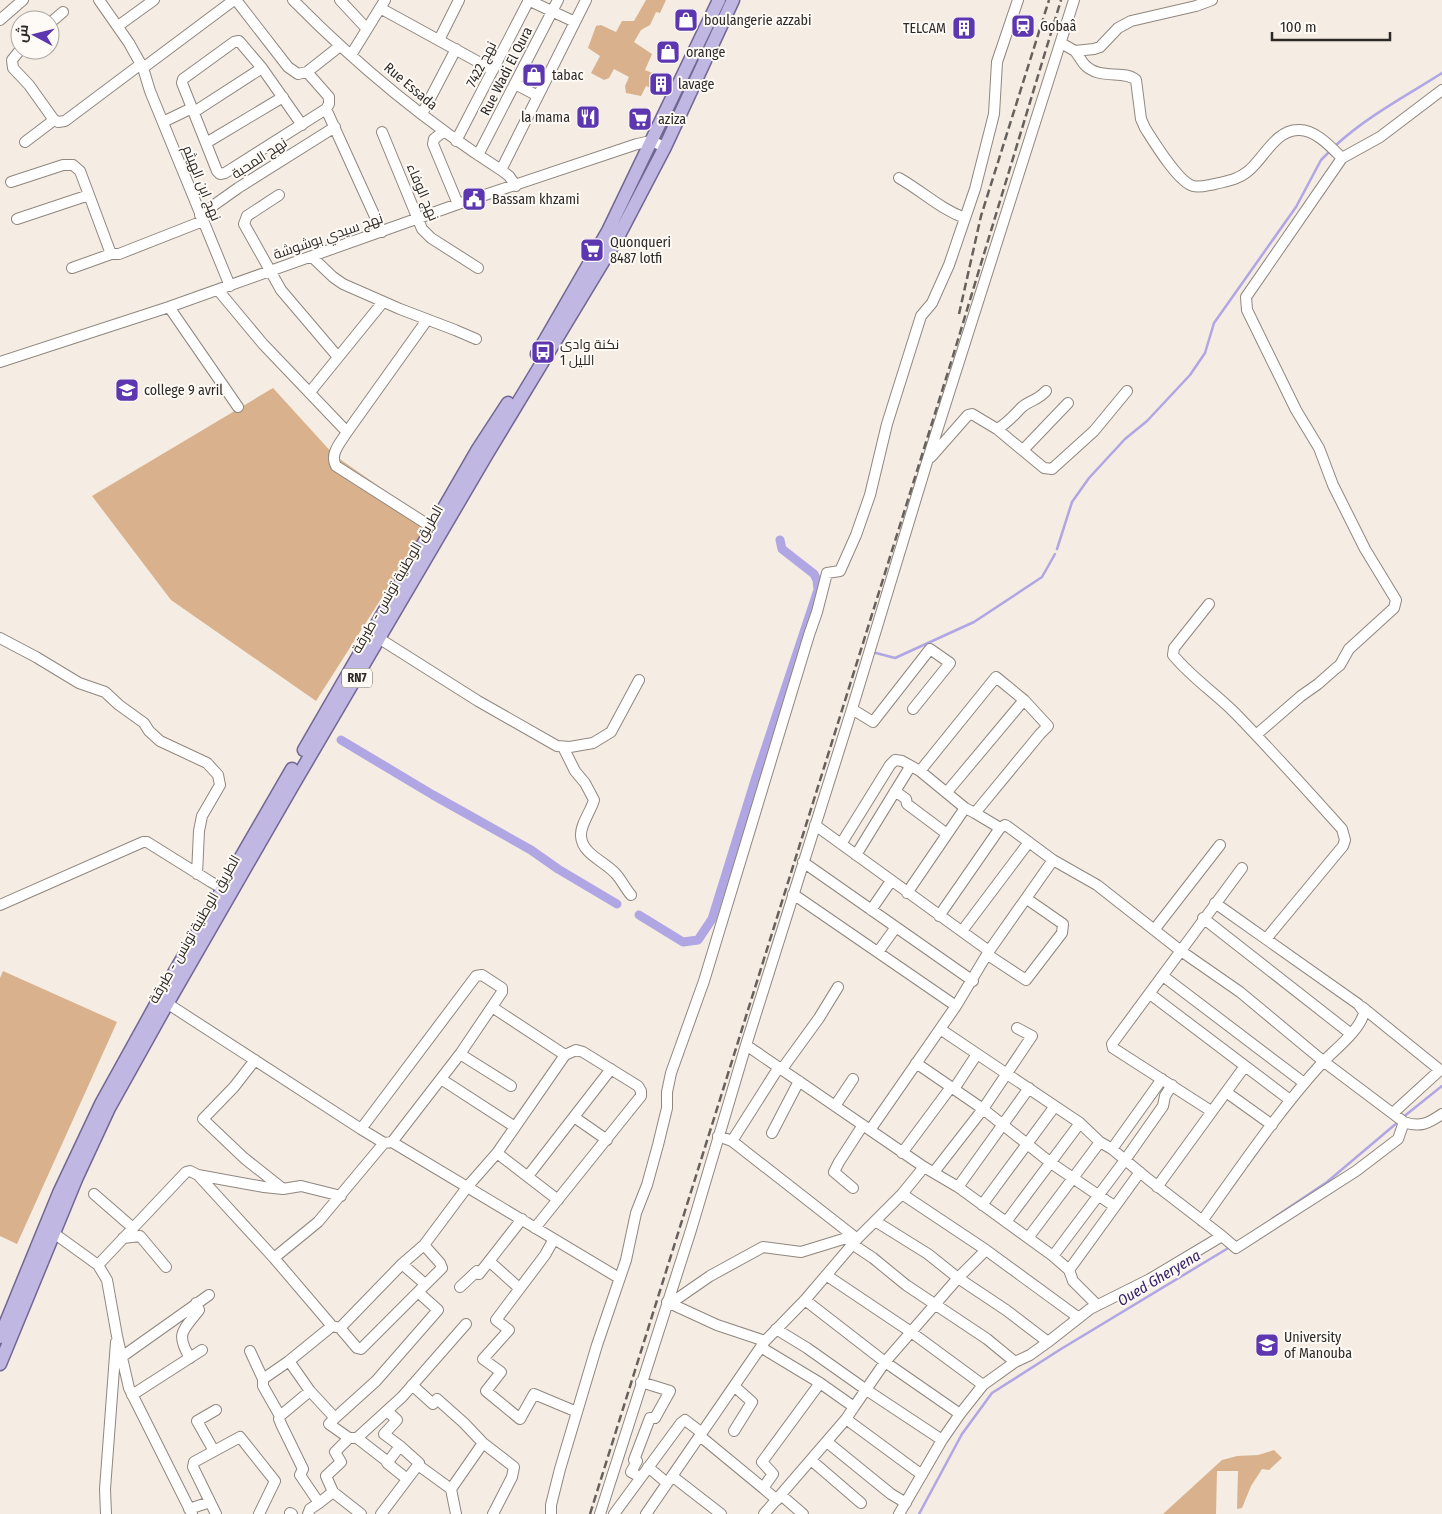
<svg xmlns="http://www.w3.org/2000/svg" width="1442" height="1514" font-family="'Fira Sans Condensed',Cairo,sans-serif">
<rect width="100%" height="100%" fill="#f5ece3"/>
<path fill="#d9b28d" d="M646,0H666L660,13L656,12L650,25L641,30L634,42L652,54L645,70L657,75L651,88L646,86L641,96L626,93L625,86L629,77L614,69L609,78L604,80L591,73L600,56L588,48L596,26L601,25L616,32L622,21H634Z
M273,388L334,455L430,522L316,701L171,600L92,496Z
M3,971L117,1022L17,1244L0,1236V978Z
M1274,1450L1282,1458L1269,1470L1262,1469L1251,1486L1242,1508L1237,1509L1238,1471H1217L1216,1514H1163L1222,1460L1237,1456L1258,1455Z"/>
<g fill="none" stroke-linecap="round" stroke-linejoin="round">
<path stroke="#b0a6e4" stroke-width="2.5" d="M1335,146C1366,117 1406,96 1442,73
M1057,549L1072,502L1089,478L1125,439L1147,421L1190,375L1205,353L1214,323L1296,207L1321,160L1331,150
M876,653L895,658L974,622L1042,577L1055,554
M1402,1118L1442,1086
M1272,1219L1327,1182L1398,1122
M919,1514L962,1434L992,1393L1061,1349L1230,1247"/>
<path stroke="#b0a6e4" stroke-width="9" d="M341,740L433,795L531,850L558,869L617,904
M639,915L683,942L698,940L712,919L756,777L818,590L817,580L814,574L782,549L780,540"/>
<g stroke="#8f877f" stroke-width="12">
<path id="minor" d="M99,0L129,43L143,68
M236,0L288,67L298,74L307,72L340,46
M293,0C356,64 426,122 501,170L509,176L516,186
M340,0L367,29
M528,0L575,22
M380,8L493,70
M0,20L23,0
M50,23L63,12
M118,26L154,0
M439,40L459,0
M1061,43L1075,51L1094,49L1100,47L1118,28L1131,21L1196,6L1212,0
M20,50L12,60L13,68L29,85L54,120
M1075,51C1078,55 1081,60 1084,64C1099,81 1124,69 1136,80L1141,119L1145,128C1154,142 1178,182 1193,186C1200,188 1208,185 1215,184C1227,181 1237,180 1247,172C1263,160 1275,130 1298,130C1315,129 1331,147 1342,158
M351,55L385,0
M515,84L538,96
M326,109L382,232
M194,112L262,68
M422,114L456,49
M163,122L192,108
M302,125L262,68L239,41L234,42L183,79L182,83L217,171L220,174L225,173L326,109L329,104V97L307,72
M444,131L434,139L433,144L458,204
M382,132L422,229L431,238L478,268
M456,141L529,0
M25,142L54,120L58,122L65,121L141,64
M206,143L283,97
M478,155L558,0
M501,170L586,0
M899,178C922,191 940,209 965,218
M11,182L63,165H73L80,171L89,195
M279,195L247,216L244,224L281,290L338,357
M200,215L238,188L335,127
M17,219L89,195L111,254
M312,257L333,277L343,284L400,309L455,330L476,339
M72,268L111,254H119L203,221
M230,286L150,91L143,68L234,0
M218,290L263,344L347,432
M169,307L238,407
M427,320L347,432C341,442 329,454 336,466L433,528
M0,362L169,307L458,204L637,144L651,141L665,147
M310,392L383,302
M997,429C1008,423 1014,415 1022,407C1030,400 1037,401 1046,391
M1023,450L1068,403
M931,457L968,415L972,414L997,429L1044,468L1052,469L1094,431L1127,391
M1209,604L1174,648L1173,655C1191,677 1215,693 1235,713C1272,751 1307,790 1342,829L1345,840L1343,846L1266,939
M0,638L36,657L79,683L105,692L119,705L144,723L149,731L160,741L207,763L218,775L220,785L202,816L199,831L197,874
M380,639L478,701L557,746L570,747L593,743L611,732L639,680
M852,709L873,722L930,649L950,663L913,709
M1256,735L1301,696L1318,684L1335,669L1340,665L1349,649L1394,608L1396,600L1365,549L1333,485L1319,448L1296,410L1247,310L1246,297L1342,158L1380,137L1442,90
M563,747L575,771L585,783L594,800C591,811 580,825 581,836C582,854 604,861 615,873C621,879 625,888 631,895
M895,791L906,799L907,804L947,834
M947,792L1024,700
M975,813L1000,828
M815,825L989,951
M841,844L890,765L895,760L902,761L920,771L965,808L975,813L1040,734L1048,726L1024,700L996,677L920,771
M856,855L910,767
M803,862L973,981
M907,893L965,808
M793,894L956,1006
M0,905L143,842H147L211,882L229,892
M871,910L891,881
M939,916L1000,828L1005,825L1007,826L1053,860L1097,885L1181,951L1240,992L1323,1061L1404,1122C1420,1128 1429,1123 1442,1114
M1203,918L1351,1034
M1154,930L1220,845
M962,931L1029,842
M878,952L896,927
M988,955L1026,980L1062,933L1063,924L1027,899
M1163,976L1304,1083
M1150,994L1290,1100
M162,1000L361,1129L384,1143L392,1142L619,1278
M492,1007L565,1055
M1362,1007L1440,1070L1393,1113
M940,1029L1080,1123L1100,1142L1112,1149L1148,1179L1222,1236
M460,1054L511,1086
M255,1060L234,1087L203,1119L244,1158L283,1189
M916,1063L983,1109L1051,1163L1114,1206
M782,1069L819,1018L838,987
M441,1079L515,1127
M954,1089L977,1054
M1226,1092L1272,1125
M835,1106L853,1079
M1211,1111L1113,1048L1112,1044L1242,868
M574,1117L607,1140
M361,1129L476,976L482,975L502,988V992L460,1054L392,1142
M870,1130L956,1006L989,951L1053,860
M772,1133L799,1081
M718,1136L732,1141L856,1238
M732,1141L779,1067
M1112,1149L1162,1079
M497,1153L558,1200
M902,1153L951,1087
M924,1167L958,1187L1053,1256L1069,1270L1073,1281L1097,1305
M934,1172L983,1109L1032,1036L1017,1028
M198,1175L264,1187L283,1189L301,1186L341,1196
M528,1176L611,1069
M958,1187L1029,1088
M1157,1187L1245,1066
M853,1188L834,1172L839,1162L863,1125
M94,1194L133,1228
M902,1194L986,1250L1079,1318
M982,1205L1055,1106
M1202,1221C1240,1168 1277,1113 1321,1064C1333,1051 1361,1030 1364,1012L1358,1004L1215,903
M1006,1222L1080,1123
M55,1234L98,1265L107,1280L117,1336L129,1388L192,1514
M123,1238L140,1236L166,1267
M1028,1238L1100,1142
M554,1239L545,1255L496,1320L509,1330L483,1359L501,1372L486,1391L520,1419L534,1394L577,1412
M852,1244L873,1258L906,1285L987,1339L1015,1362
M986,1250L958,1278L1006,1310L1048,1342
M1053,1256L1125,1160L1163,1106L1165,1096L1172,1085
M274,1258L332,1326
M489,1261L519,1288
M402,1264L424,1245
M98,1265L186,1172L190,1171L198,1175L274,1258L318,1222L384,1143
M1069,1270L1140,1172
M826,1275L911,1332L983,1385
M460,1287L477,1271L479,1274L522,1219
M805,1300L885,1362L960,1414
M667,1302L717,1325L765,1341
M671,1303L710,1276L763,1247L801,1252L853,1236
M340,1328L357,1348L361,1349L442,1268L440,1263L424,1245L468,1186L497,1153L565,1055L576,1050L583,1052L638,1086L641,1091V1096L535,1228
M776,1329L807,1348L865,1389L942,1440
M762,1348L820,1383L854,1407L846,1419L764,1514
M250,1351L263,1379L289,1361L332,1326L340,1328L402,1264L425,1284
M123,1356L209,1295
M190,1358C175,1333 183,1331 199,1310L196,1303
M289,1361L310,1391L335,1418L329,1424L349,1438H357L402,1397L466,1324
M263,1379V1386L280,1416L279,1419L281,1424L303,1469L300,1475L319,1503L333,1492L361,1514
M412,1385L433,1404L437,1399L464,1423L483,1443
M734,1386L752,1402L734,1431
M132,1395L202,1350
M854,1407L885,1362L958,1278L928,1254L875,1221
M387,1411L397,1420L384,1434L400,1446
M280,1416L310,1391
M335,1418L376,1381L438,1310L418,1292
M846,1419L922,1475
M700,1436L763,1488
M357,1438L388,1462L387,1463L407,1479
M827,1442L891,1494L906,1503
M214,1451L197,1421L216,1410
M811,1460L861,1503
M388,1462L400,1446L419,1463L418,1465
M648,1467L667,1483
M672,1476L721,1514
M640,1477L631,1472L637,1461L634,1460L650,1418H655L670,1391L641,1382
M451,1489L483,1443L514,1467L512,1477L493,1514
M333,1492L326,1476L341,1462L335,1452L349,1438
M781,1495L803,1514
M777,1500L763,1488L773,1474L762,1462L820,1383
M189,1509L210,1502
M290,1513L292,1514
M106,1514L105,1489L116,1342
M216,1514L193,1467L194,1462L240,1437L275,1481L259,1514
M308,1514L310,1509L319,1503
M381,1514L418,1465L451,1489L456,1514
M551,1514V1505L560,1469L597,1345L626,1260L636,1213L647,1185L658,1145L667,1108V1092L671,1073L704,981L809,635L817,612L827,573L840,571L856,535L870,495L887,424L921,316L932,303L949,265L975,189L994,114L997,62L1018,0
M600,1514L691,1230L746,1045L852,709L927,462L1074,0
M614,1514L681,1423L685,1420L702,1433
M646,1514L765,1341L805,1300L857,1239L902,1194L924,1167L746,1045
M899,1514L942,1440L960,1414L983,1385L1015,1362L1030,1355L1048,1342L1090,1309L1150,1279L1222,1236L1236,1248L1356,1171L1398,1139L1404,1122"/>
</g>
<g stroke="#716794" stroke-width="15">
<path id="major" d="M537,354L608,231L719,0
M304,750L478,449L508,403
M0,1337L59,1193L101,1104L159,999L292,769
M0,1364L77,1177L109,1108L167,1004L293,785L487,454L618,237L665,147L733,0"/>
</g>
<use href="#minor" stroke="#fff" stroke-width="10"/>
<use href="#major" stroke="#c0b8e2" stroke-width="12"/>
<path stroke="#66615c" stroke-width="2.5" stroke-dasharray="8 4" stroke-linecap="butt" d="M959,314L981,216L1049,0
M590,1514L953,356L1061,0"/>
</g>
<defs>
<g id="shop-square" transform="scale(1.25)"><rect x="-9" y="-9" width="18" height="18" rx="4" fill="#5c37af" stroke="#fefaf6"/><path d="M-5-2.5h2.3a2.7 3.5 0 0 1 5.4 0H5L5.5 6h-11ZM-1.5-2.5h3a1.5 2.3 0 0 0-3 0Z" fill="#fff"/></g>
<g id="station-square" transform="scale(1.25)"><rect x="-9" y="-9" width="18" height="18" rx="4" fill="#5c37af" stroke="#fefaf6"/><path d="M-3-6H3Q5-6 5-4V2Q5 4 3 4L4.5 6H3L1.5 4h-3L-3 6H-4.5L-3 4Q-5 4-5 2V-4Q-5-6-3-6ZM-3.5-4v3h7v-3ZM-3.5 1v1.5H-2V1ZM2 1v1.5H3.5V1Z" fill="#fff"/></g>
<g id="building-square" transform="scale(1.25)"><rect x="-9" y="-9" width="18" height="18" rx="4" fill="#5c37af" stroke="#fefaf6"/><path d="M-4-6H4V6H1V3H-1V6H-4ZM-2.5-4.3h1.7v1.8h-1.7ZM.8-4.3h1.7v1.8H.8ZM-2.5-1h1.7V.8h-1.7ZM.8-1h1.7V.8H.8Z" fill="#fff"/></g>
<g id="restaurant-square" transform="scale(1.25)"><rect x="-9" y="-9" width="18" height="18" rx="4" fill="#5c37af" stroke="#fefaf6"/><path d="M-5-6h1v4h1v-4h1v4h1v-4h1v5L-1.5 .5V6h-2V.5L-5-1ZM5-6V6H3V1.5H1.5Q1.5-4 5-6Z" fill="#fff"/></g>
<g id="supermarket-square" transform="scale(1.25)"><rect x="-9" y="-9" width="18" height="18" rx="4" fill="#5c37af" stroke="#fefaf6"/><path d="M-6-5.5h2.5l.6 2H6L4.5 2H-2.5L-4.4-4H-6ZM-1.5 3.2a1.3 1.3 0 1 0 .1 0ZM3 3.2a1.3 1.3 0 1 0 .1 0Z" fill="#fff"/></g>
<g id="civic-square" transform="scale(1.25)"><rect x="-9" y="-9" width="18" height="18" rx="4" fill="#5c37af" stroke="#fefaf6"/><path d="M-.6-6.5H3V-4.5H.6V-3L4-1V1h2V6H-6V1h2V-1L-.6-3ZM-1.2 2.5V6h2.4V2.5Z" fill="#fff"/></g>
<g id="bus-square" transform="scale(1.25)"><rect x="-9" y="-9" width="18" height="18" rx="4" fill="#5c37af" stroke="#fefaf6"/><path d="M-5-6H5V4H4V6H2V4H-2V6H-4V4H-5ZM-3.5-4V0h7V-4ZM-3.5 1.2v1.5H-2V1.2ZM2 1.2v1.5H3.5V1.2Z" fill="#fff"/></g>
<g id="university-square" transform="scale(1.25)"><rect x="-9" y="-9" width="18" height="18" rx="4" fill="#5c37af" stroke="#fefaf6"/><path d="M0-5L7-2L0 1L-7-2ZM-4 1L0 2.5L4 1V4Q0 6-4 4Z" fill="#fff"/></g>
</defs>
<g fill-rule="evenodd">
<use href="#shop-square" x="686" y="20"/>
<use href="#station-square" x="1023" y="26"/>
<use href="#building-square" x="964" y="28"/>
<use href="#shop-square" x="668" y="52"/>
<use href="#shop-square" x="534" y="75"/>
<use href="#building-square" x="661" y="84"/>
<use href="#restaurant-square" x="588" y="117"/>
<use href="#supermarket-square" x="640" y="119"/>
<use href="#civic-square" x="474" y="199"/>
<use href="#supermarket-square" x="592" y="250"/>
<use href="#bus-square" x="543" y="352"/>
<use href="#university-square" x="127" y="390"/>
<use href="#university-square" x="1267" y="1345"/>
</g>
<g text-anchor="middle" stroke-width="4" stroke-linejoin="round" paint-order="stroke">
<rect fill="#fefaf6" stroke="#6b6864" stroke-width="1" x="342" y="668.5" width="30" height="19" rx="4"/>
<g font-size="12" font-weight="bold" fill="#2c2926">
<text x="357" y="682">RN7</text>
</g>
<g font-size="14" fill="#2c2926" stroke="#fefaf6" text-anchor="start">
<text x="704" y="25">boulangerie azzabi</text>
<text x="1040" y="31">Gobaâ</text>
<text x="946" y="33" text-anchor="end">TELCAM</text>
<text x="686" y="57">orange</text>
<text x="552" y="80">tabac</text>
<text x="678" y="89">lavage</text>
<text x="570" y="122" text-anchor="end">la mama</text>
<text x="658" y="124">aziza</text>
<text x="492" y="204">Bassam khzami</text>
<text x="610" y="247">Quonqueri<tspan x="610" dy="16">8487 lotfi</tspan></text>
<text x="560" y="349">نكنة وادى<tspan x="560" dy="16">الليل 1</tspan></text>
<text x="144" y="395">college 9 avril</text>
<text x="1284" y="1342">University<tspan x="1284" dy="16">of Manouba</tspan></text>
</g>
<g font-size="14" fill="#2c2926" stroke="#fefaf6">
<text transform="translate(481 64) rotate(-63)" y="5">نهج 7422</text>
<text transform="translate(506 71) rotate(-63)" y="5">Rue Wadi El Qura</text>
<text transform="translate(411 86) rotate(40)" y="5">Rue Essada</text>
<text transform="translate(259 158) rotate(-33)" y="5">نهج المحبة</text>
<text transform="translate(202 183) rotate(68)" y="5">نهج ابن الهيثم</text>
<text transform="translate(423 192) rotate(67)" y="5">نهج الوفاء</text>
<text transform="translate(328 236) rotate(-19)" y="5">نهج سيدي بوشوشة</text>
<text transform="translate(397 579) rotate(-60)" y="5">الطريق الوطنية تونس - طبرقة</text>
<text transform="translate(194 929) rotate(-60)" y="5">الطريق الوطنية تونس - طبرقة</text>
</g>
<g font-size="15" font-style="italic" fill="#342067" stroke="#fefaf6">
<text transform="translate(1159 1278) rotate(-31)" y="5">Oued Gheryena</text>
</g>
</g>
<g transform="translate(35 35) rotate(277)"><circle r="24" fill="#fefaf6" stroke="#aaa6a3"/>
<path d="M0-4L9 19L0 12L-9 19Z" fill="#5c37af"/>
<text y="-8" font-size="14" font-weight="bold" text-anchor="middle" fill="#2c2926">ش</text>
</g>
<path d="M1272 32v8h118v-8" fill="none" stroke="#2c2926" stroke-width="2.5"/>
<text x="1280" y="32" font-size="15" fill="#2c2926" stroke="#fefaf6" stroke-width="4" paint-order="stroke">100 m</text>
</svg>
